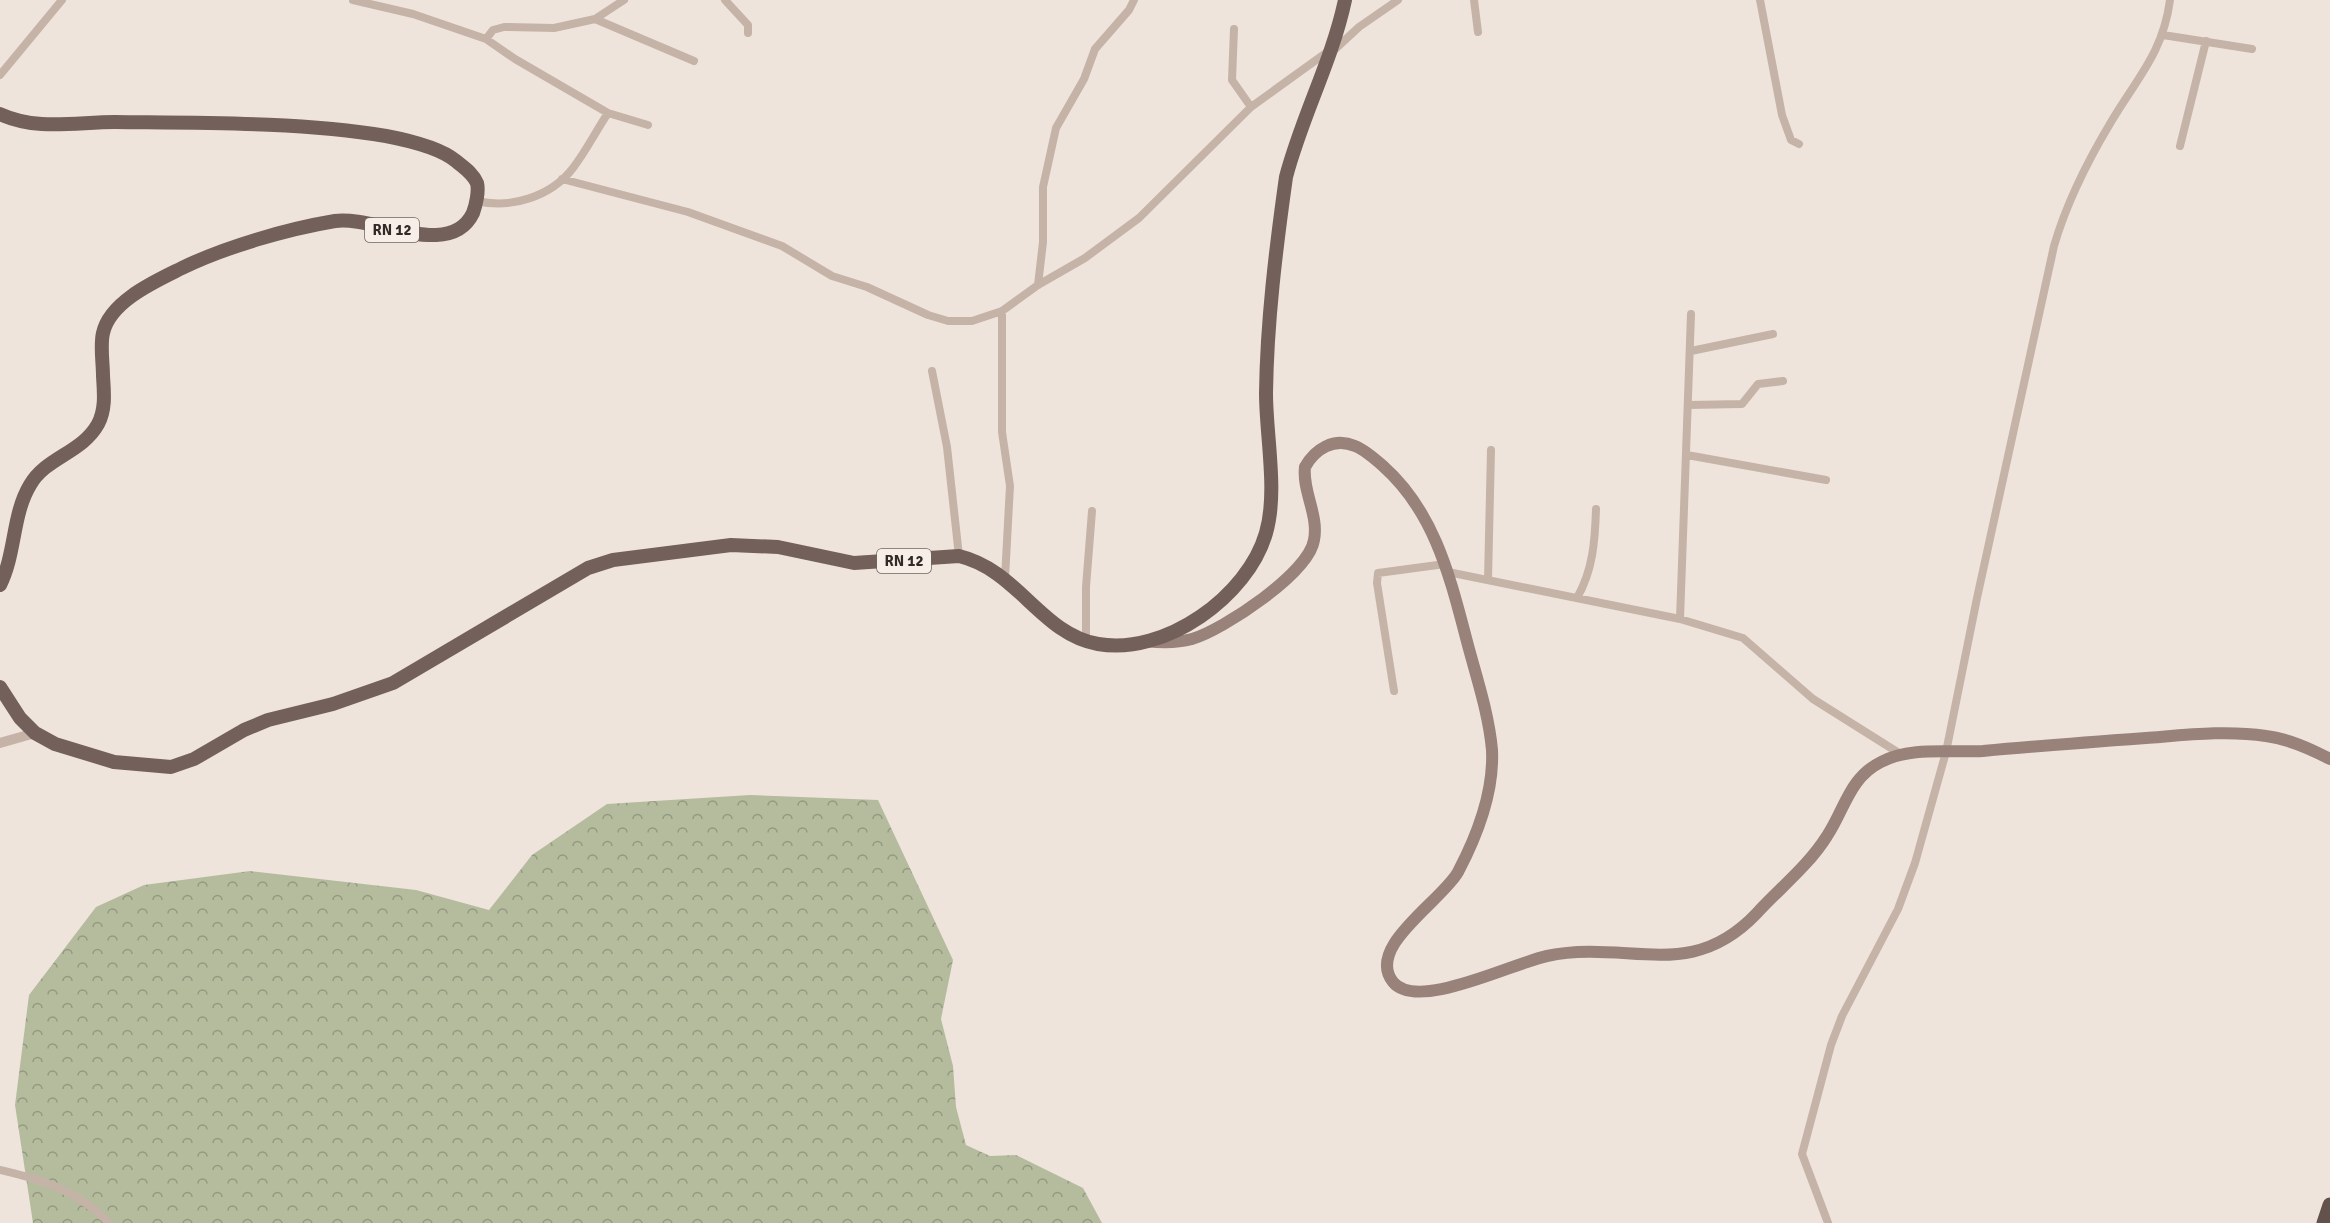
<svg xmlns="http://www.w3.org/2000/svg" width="2330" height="1223" font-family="Signika,sans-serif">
<defs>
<pattern id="forest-crowns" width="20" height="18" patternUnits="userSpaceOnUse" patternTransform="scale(1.5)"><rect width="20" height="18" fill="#b4bc9d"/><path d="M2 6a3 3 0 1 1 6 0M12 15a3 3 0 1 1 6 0" fill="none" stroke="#939980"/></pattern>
</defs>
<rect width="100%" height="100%" fill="#efe4db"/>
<path fill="url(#forest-crowns)" d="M750,795L878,800L953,960L941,1019L953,1066L956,1107L966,1145L990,1156L1016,1155L1083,1188L1102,1223H33L15,1105L29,995L96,907L144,885L250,871L416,890L489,910L532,855L607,804Z"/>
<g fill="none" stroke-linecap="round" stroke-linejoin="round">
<path stroke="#c5b3a8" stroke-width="8" d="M353,0L413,14L486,39L515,59L608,113L648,125
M725,0L748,25V33
M1474,0L1478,32
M1760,0L1782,115L1791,140L1799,144
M595,19L624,0
M1234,29L1232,80L1251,107
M2163,35L2252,49
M486,39L493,30L504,27L554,28L595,19L694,61
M1332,52L1359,27L1398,0
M0,75L62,0
M2180,146L2206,41
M562,179L688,212L782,246L832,276L867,287L928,315L948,321H972L1002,311L1038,285L1085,258L1139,218L1251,107L1330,50
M477,201C510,209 551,197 573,168C586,151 596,131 608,113
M1038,285L1043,242V187L1056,128L1084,79L1095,49L1129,10L1134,0
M1002,311V432L1010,486L1005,578
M1691,351L1773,334
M932,371L947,447L959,556
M1689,405L1742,404L1758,384L1783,381
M1687,455L1826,480
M1448,572L1680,619L1743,638L1813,699L1902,755
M1488,580L1491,450
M1577,598C1593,570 1595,541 1596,509
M1680,619L1691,314
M1086,641V587L1092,511
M1394,691L1377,583L1378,573L1445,564
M0,1170C43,1180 77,1190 109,1223
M1828,1223L1802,1154L1831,1045L1842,1016L1898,909L1915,863L1946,752L1977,598L2054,246C2067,201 2087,162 2111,122C2137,78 2163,53 2170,0"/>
<path stroke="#c5b3a8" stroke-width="10" d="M0,743L35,733"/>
<path stroke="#98827a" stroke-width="12" d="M1146,641C1162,643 1177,643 1192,639C1223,630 1309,573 1314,540C1319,515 1302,491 1305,467C1315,449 1334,437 1355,446C1365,450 1374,458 1383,466C1437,514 1451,582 1469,649C1478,682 1489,716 1492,750C1494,791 1477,836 1458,872C1442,901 1365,947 1393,982C1417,1012 1513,963 1547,956C1629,939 1690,984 1757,913C1780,888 1809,865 1827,836C1845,809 1849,778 1881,762C1911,746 1950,753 1983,751C2037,746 2091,742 2146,738C2185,735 2227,730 2266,736C2289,739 2309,748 2330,759"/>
<path stroke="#73605a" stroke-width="14" d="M0,114C37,131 76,122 115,122C202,123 302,122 386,136C407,140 439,147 456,161C463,167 473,173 477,183C479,191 476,205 473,213C450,261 373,215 335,221C287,229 225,247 182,268C156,281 110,301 103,333C100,346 103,362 103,376C104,392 106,409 98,424C82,453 46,457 30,485C12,515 16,553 0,585
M0,687L20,718L35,733L55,744L114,762L171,767L194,759L244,730L268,720L333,704L393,683L588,568L613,560L731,545L778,547L854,563L959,556C1018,570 1041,634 1098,644C1165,656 1248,596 1266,533C1278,492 1266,436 1266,393C1267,321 1276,248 1286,177C1302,116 1332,61 1345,0"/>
<path stroke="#63524c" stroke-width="15" d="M2324,1223L2330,1205"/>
</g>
<g text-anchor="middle" stroke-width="4.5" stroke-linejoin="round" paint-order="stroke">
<g fill="#f7eee7" stroke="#6e6561" stroke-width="1.5">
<rect x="365" y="218" width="54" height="24" rx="4.5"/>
<rect x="877" y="549" width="54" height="24" rx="4.5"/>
</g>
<g font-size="15" font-weight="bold" fill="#332a27">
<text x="392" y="235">RN 12</text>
<text x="904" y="566">RN 12</text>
</g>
</g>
</svg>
